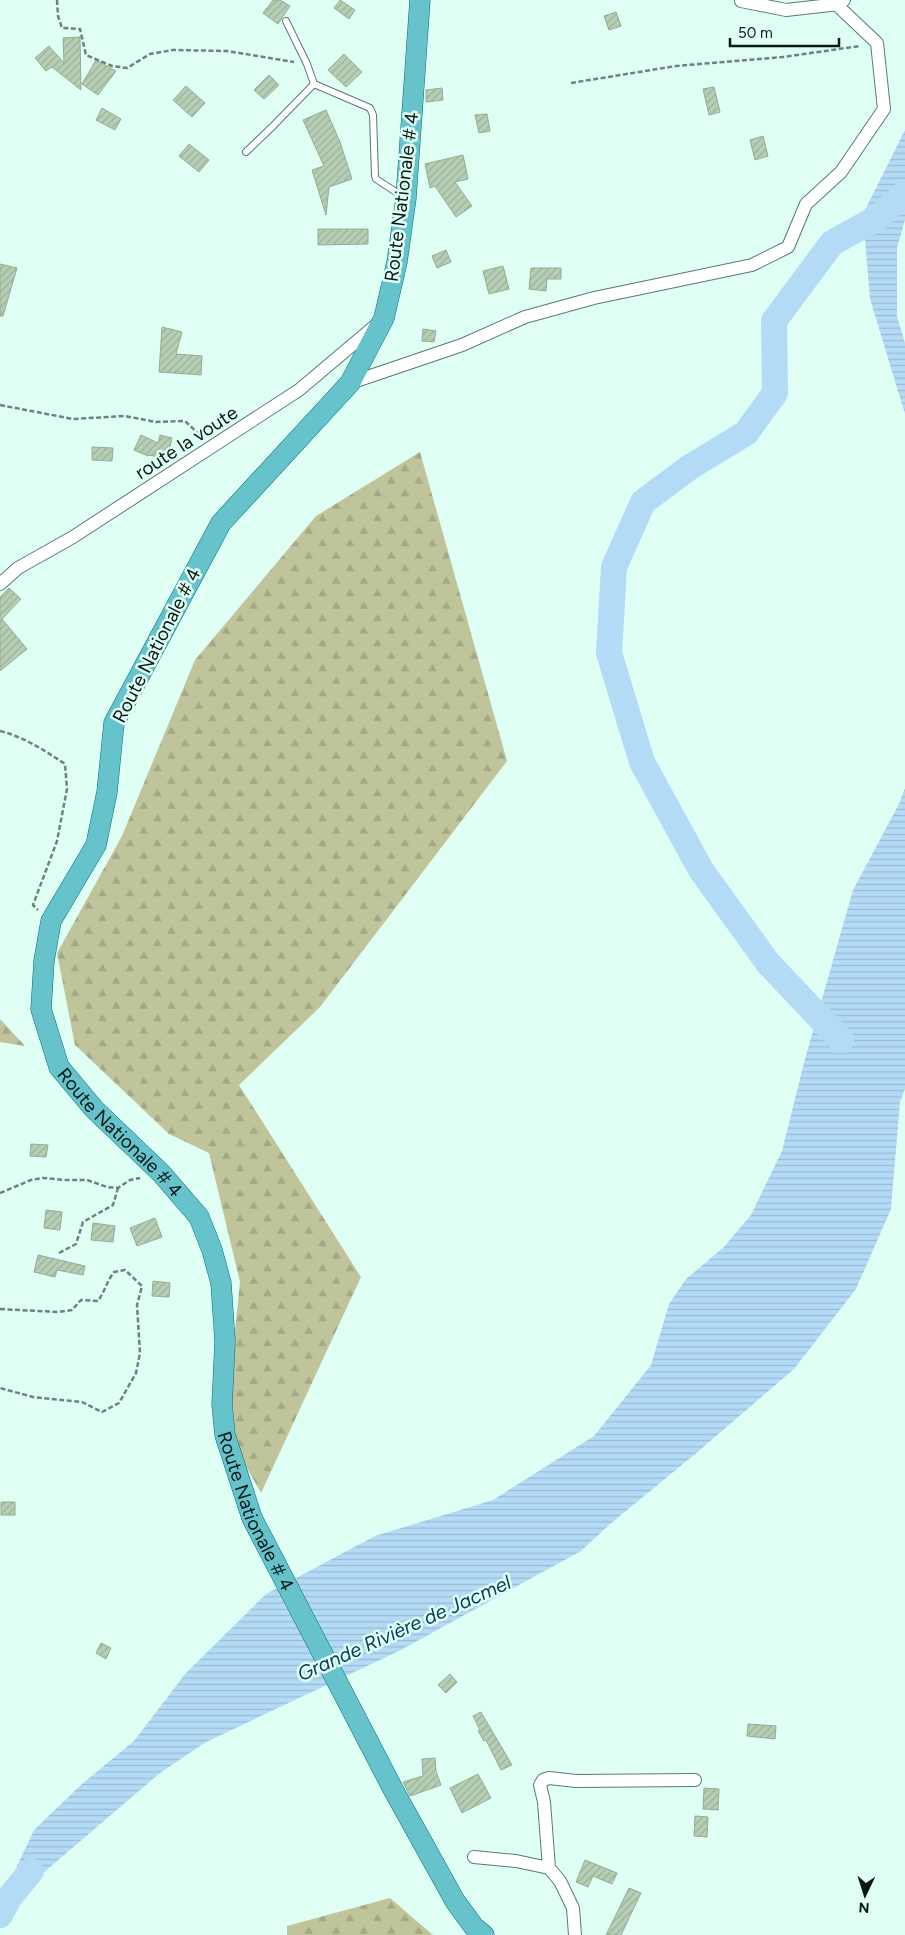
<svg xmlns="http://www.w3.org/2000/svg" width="905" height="1935" font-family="Figtree,sans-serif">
<defs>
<pattern id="forest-firs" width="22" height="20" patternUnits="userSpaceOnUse" patternTransform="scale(1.25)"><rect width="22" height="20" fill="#c0c49a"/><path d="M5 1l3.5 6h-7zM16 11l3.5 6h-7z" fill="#a4a884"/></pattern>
<pattern id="water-rules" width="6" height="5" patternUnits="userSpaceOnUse" patternTransform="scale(1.25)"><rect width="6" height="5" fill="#b3dbf6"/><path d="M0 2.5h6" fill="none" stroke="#99bbd2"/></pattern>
<pattern id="building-hatch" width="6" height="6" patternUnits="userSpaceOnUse" patternTransform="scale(1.25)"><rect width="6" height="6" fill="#b6ceb4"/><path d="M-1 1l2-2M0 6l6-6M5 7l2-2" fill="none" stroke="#9bb09a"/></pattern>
</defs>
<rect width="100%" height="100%" fill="#dffff5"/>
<path fill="url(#forest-firs)" d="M420,452L507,761L320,1007L239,1085L361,1277L261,1493L225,1429L240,1282L209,1153L169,1134L75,1045L57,953L122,836L195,660L316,516Z
M0,1019L25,1046L0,1042Z
M390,1898L433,1935H287V1926Z"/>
<path fill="url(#water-rules)" d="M905,130V220L897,248V316L905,343V414L870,299L863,214Z
M905,788V1089L900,1102L891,1209L856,1289L794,1369L694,1455L610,1524L581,1551L399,1651L206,1742L160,1773L36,1879L9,1898L17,1866L34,1830L82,1784L134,1741L185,1674L266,1594L375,1536L493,1500L594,1436L651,1365L669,1304L686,1279L723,1248L751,1215L782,1151L805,1059L853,890L899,804Z"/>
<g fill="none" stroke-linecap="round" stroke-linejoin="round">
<path stroke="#b3dbf6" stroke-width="26" d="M841,1040L768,963L701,870L642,762L609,653L614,567L643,502L690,467L746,433L775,393L774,321L832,243L879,217L905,193
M0,1915L9,1898L31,1871"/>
</g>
<path fill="url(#building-hatch)" stroke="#94ac93" d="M273,0H280L290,6L278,24L263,13Z
M340,0L355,10L349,19L334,8Z
M616,12L621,26L609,30L604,16Z
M80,37L81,90L52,67L46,71L35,58L49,46L64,63L63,38Z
M344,54L362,72L346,87L328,70Z
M96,60L116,71L98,95L82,84Z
M269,75L279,85L264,99L254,90Z
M186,86L205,103L192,117L173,100Z
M714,87L720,112L709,115L703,89Z
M442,88L443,100L426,102V90Z
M102,108L121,119L115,130L96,120Z
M326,110L340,142L352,179L329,187L326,215L312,170L324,166L303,120Z
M487,114L490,131L479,133L475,115Z
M763,136L768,156L755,160L750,140Z
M189,144L209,160L199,172L179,156Z
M463,155L468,179L455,182L472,206L456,217L435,186L430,188L425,164Z
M318,229H368V244L318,245Z
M446,250L451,262L437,268L432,256Z
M0,264L17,268L3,316H0Z
M503,266L509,289L489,294L483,271Z
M531,268H561V279H547L546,291L529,289Z
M162,327L182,332L176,354L202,356L201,375L159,372Z
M423,329L436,331L434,342L422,341Z
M141,435L158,443L160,435L172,438L167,459L149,455L148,456L134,450Z
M92,447L113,448L112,461L92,460Z
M9,588L21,599L2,619L27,649L0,671V597Z
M31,1144L48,1145L46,1157L30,1156Z
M46,1210L62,1212L60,1230L44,1228Z
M155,1218L162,1237L137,1246L130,1228Z
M93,1223L115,1226L113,1242L91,1240Z
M38,1255L85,1266L83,1275L57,1270L55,1277L34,1272Z
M153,1281L170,1283L169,1297L152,1296Z
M1,1502H15V1515H1Z
M101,1643L111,1648L106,1659L96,1653Z
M450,1674L457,1682L446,1693L438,1685Z
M481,1712L512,1765L501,1770L486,1740L484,1741L478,1731L480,1730L473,1716Z
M748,1724L776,1726L775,1739L747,1736Z
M435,1758L436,1771L441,1785L410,1796L403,1782L423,1776L422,1759Z
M478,1774L491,1798L462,1813L450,1788Z
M704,1788L719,1789L718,1810L703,1809Z
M695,1816L708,1817L707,1837L694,1836Z
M585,1860L617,1873L612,1884L593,1876L588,1887L576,1882Z
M629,1888L641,1893L621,1935H606Z"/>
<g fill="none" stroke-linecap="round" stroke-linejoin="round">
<g stroke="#577b71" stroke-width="8">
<path id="lane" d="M286,21L307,64L314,84L370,108L373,115L375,176L376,179L402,196
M246,152L272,127L314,84"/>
</g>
<g stroke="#577b71" stroke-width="14">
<path id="street" d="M741,1L786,10L839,4
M350,383L462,345L525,317L594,298L752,265L788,247L806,204L841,172L884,109L877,43L840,8L839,4L844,0
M0,584L18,568L73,537L299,390L376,325
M474,1857L516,1861L549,1868L560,1881L573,1908L575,1935
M549,1868L544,1802L540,1785L543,1780L549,1778L576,1781L695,1780"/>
</g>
<g stroke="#046e76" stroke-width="21">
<g id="primary">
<path id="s1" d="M420,0L406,198L397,262L384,318L350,383L221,523L114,723L107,792L96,845L51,921L44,961L41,1009L59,1067L94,1109L161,1173L199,1217L212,1250L221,1283L225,1341L222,1405L225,1435L252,1518L394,1791L455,1901L474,1927L484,1935"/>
</g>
</g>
<path stroke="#6d847d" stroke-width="2.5" stroke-dasharray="5 2.5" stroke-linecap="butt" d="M57,0L58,16L62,28L80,29L86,55L112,66L127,68L150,54L173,50L227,51L294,62
M571,83L676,66L783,57L860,46
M0,405L73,419L125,416L156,422L185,421L202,437
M0,731C24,737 44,750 65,764L67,789L57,841L33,905L38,910
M0,1193L31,1180L43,1178L66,1180H87L107,1187L118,1188L130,1180L140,1178
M59,1253L76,1244L83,1222L113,1205L118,1188
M0,1309L58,1312L72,1310L81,1300L98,1301C105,1291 107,1281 114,1272L125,1270L142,1286L137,1305L140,1353L136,1373L119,1403L102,1412L82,1402L33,1397L0,1388"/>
<use href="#lane" stroke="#fff" stroke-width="6"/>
<use href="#street" stroke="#fff" stroke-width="12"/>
<use href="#primary" stroke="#66c3cc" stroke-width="20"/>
</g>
<g text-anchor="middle" stroke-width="5" stroke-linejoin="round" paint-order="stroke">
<g font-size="19" fill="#0a1915" stroke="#dffff5">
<text transform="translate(401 197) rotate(-83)" y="7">Route Nationale # 4</text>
<text transform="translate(186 442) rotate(-33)" y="7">route la voute</text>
<text transform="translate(156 645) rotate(-63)" y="7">Route Nationale # 4</text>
<text dy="7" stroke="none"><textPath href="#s1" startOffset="1262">Route Nationale # 4</textPath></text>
<text dy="7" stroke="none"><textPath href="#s1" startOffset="1682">Route Nationale # 4</textPath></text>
</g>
<g font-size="20" font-style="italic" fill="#093c57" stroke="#dffff5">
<text transform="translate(404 1628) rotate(-24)" y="7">Grande Rivière de Jacmel</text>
</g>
</g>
<g transform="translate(865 1895) rotate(184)" stroke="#dffff5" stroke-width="4" paint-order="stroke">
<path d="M0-4L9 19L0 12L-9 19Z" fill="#0a1915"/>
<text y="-8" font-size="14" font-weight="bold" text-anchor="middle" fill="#0a1915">N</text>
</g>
<path d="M730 38v8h109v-8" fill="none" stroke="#0a1915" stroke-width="2.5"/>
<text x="738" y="38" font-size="15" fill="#0a1915" stroke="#dffff5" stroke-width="4" paint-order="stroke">50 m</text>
</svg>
